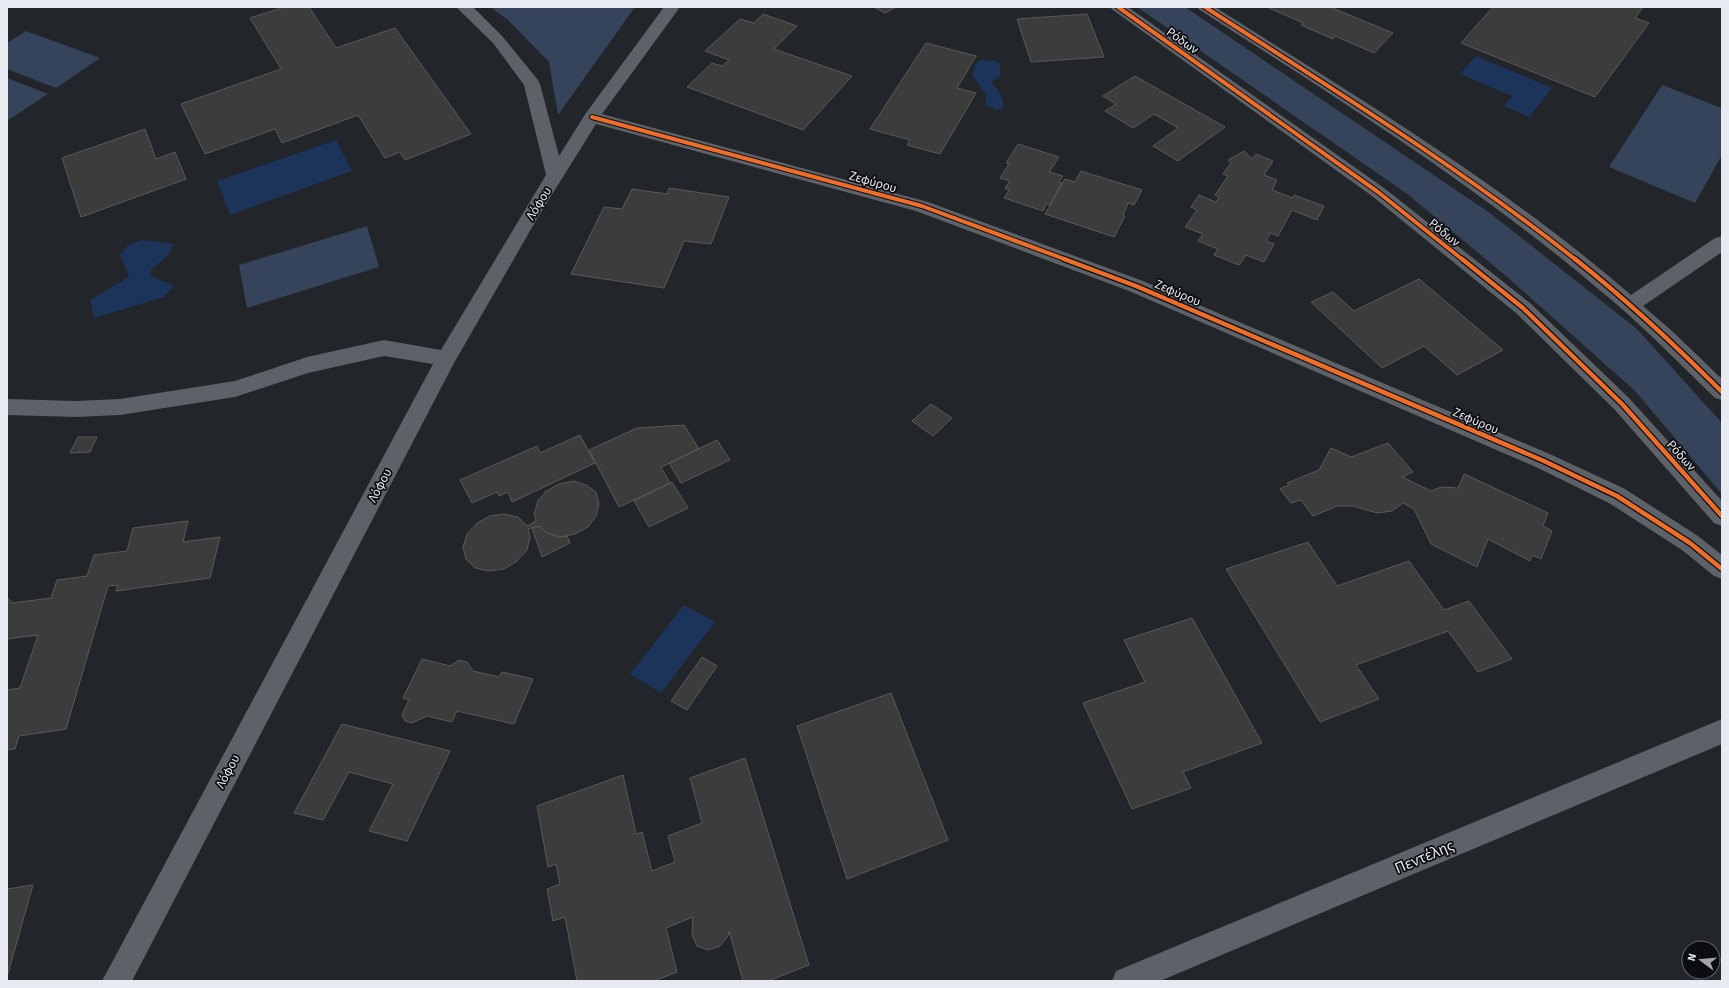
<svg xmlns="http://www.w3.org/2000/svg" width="1729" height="988" font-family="'Source Sans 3',sans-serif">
<rect width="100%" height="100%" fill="#222529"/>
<path fill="#35435b" d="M490,7H635L558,115L549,62L508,20Z
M1137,7H1185L1490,213L1637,329L1722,423V494L1635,391L1506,276L1406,193Z
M26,31L100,58L56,88L7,69V43Z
M7,78L48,94L7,121Z
M1662,85L1722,108V155L1695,203L1609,167Z
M367,226L379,267L247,308L239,265Z"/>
<path fill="#1d345a" d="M1476,56L1552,88L1529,117L1504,106L1512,96L1460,74Z
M980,60L995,61L1000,63V76L993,81L992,84C999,90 1003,98 1004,107L997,110L986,105V95L972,75L975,65Z
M336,140L352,171L230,215L217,181Z
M141,240L174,244L168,255L151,270V276L174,286L164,297L94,318L90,300L119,283L129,276L120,255L128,245Z
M684,605L715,622L661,693L630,674Z"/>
<path fill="#3c3c3c" stroke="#595959" d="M284,7H309L336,48L395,28L471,134L405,160L400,152L385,158L358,115L282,143L275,129L205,154L181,104L281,69L250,18Z
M874,7H896L885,13Z
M1267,7H1330L1393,33L1374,53L1335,36L1333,39L1301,25L1303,23Z
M1493,7H1643L1635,18L1649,23L1595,97L1461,43Z
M763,14L797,26L774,49L852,76L803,130L687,87L712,63L722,66L729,60L705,51L740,19L754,23Z
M1087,14L1104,57L1031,62L1017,19Z
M926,43L976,56L957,88L976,93L940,154L907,145L910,140L870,129Z
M1135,76L1225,127L1178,161L1153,146L1178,128L1154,114L1133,128L1105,111L1116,104L1103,96Z
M145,129L156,159L175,152L186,179L81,217L62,158Z
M1018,144L1059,157L1049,172L1063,176L1059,182L1062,183L1050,205L1046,204L1043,211L1004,198L1009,190L1005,188L1010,181L1000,178L1009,164L1006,163Z
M1244,151L1252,159L1256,154L1273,161L1264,175L1277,180L1272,190L1293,198L1294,195L1324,206L1317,220L1292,210L1278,236L1270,233L1266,241L1274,244L1264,262L1246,255L1239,265L1214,255L1218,249L1198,241L1203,234L1185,227L1197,210L1191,207L1199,195L1216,202L1219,197L1215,195L1228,176L1223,174L1231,163L1228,160Z
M1081,171L1142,190L1134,205L1128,203L1123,215L1125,216L1114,237L1045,214L1065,179L1075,182Z
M669,188L729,197L711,244L684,241L664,288L571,274L604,207L622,209L632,189L667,194Z
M1419,279L1503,350L1457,375L1424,346L1382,368L1311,302L1333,292L1354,311Z
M931,404L952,418L933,436L912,421Z
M684,425L699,449L661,467L670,483L619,507L589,450L637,428Z
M580,435L595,463L512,502L508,492L499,496L497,492L472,503L460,480L537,446L540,453Z
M78,437H97L90,452L70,453Z
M717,440L730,460L681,483L669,463Z
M1388,443L1413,472L1402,477L1431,491L1441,487L1458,488L1464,474L1548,513L1543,526L1552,531L1541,559L1532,555L1530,561L1488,539L1477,567L1431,544L1414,509L1403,503L1392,511L1377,513L1353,506H1337L1313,516L1301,500L1291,503L1280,489L1289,485L1287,483L1319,470L1331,448L1351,457Z
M574,481L586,485L596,492L599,504L596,516L588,527L575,534L560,537L547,533L538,526L528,529L530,537L527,550L517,561L504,569L488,571L475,568L466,559L463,547L467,534L477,523L490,516L504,514L518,517L527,526L536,521L534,514L538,501L546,491L559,484Z
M672,482L688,508L649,527L634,501Z
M188,521L183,542L220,537L210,578L116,591L118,585L108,586L66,729L19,736L15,749L7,750V690L20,688L38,635L7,639V597L12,603L51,598L57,580L87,576L94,555L127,551L133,528Z
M538,526L547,533L560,537L567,536L570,543L542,557L532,528Z
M1308,542L1337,586L1409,561L1444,610L1469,601L1512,659L1478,672L1448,631L1356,665L1379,699L1320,722L1226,569Z
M1192,618L1262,743L1183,772L1191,788L1132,809L1083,703L1145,682L1124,640Z
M702,657L717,666L687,710L671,701Z
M422,659L450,666L459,660L467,662L473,671L499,677L502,672L533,679L514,724L457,711L452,722L427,716L412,723L405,721L402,715L409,700L403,698Z
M891,693L948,840L847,879L797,726Z
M342,724L450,751L407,841L369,831L393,784L349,772L323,820L294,813Z
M745,758L809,965L768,981H743L729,931L728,936L720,946L708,950L697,946L692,935L693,917L666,928L677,972L654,981H577L565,917L553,921L547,889L560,884L556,864L548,867L537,806L623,775L636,834L642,832L652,871L675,862L668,836L702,823L690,778Z
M33,885L7,977V889Z"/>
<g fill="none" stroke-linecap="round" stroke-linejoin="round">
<path fill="#5d6168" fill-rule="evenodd" d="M456,7H473L503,37L538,80L540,84L559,156L586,113L664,7H680L602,114L928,202L1143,281L1552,455L1625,489L1698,536L1722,555V579L1714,576L1682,550L1609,503L1536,467L1129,291L916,211L596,124L538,217L454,363L132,981H102L433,364L384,356L308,373L235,397L120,415L76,417L7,415V399L76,401L120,399L235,381L307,357L384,340L441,350L546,175L524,85L493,43Z
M1110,7H1128L1384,188L1530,303L1629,398L1722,501V526L1714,523L1615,410L1516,313L1372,196L1113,10Z
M1197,7H1215C1357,97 1503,184 1631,295L1715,238L1722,236V252L1643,306L1671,330L1722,379V400L1715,398C1676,360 1638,321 1596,287C1473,183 1335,97 1200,10Z
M1722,719V744L1160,981H1112L1116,971Z"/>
<g stroke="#0b0d10" stroke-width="6">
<path id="cycleway-far1" d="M1118,7L1378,192L1463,260
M1205,7C1331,88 1459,167 1576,260
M592,117L922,206L1067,260"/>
</g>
<g stroke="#0b0d10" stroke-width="7">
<path id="cycleway" d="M1064,259L1136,286L1544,461L1617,496L1690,543L1722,569
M1462,259L1523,308L1622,404L1722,516
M1575,259C1627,300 1675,345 1722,392"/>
</g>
<use href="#cycleway-far1" stroke="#ee6e29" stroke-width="4"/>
<use href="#cycleway" stroke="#ee6e29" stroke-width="4.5"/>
</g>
<g text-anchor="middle" stroke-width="3.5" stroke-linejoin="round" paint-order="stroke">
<g font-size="13" fill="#e7eaf0" stroke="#0b0d10">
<text transform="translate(1183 40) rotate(35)" y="5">Ρόδων</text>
<text transform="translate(873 181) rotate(16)" y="5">Ζεφύρου</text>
<text transform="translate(538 203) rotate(-58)" y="5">Λόφου</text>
<text transform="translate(1445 232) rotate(39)" y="5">Ρόδων</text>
<text transform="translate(1178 292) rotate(23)" y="5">Ζεφύρου</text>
<text transform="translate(1476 420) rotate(23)" y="5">Ζεφύρου</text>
<text transform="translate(1682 455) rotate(48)" y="5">Ρόδων</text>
<text transform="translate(379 485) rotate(-62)" y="5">Λόφου</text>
<text transform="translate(227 771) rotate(-62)" y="5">Λόφου</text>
</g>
<g font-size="16" fill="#e7eaf0" stroke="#0b0d10">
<text transform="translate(1424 856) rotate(-23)" y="6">Πεντέλης</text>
</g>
</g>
<rect width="1729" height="988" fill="none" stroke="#e7eaf0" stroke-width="16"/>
<g transform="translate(1701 960) rotate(286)"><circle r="19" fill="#0b0d10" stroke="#63656a"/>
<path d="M0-3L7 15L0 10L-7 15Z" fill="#a2a5aa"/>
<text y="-6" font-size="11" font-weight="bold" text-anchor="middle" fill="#e7eaf0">N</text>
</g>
</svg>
